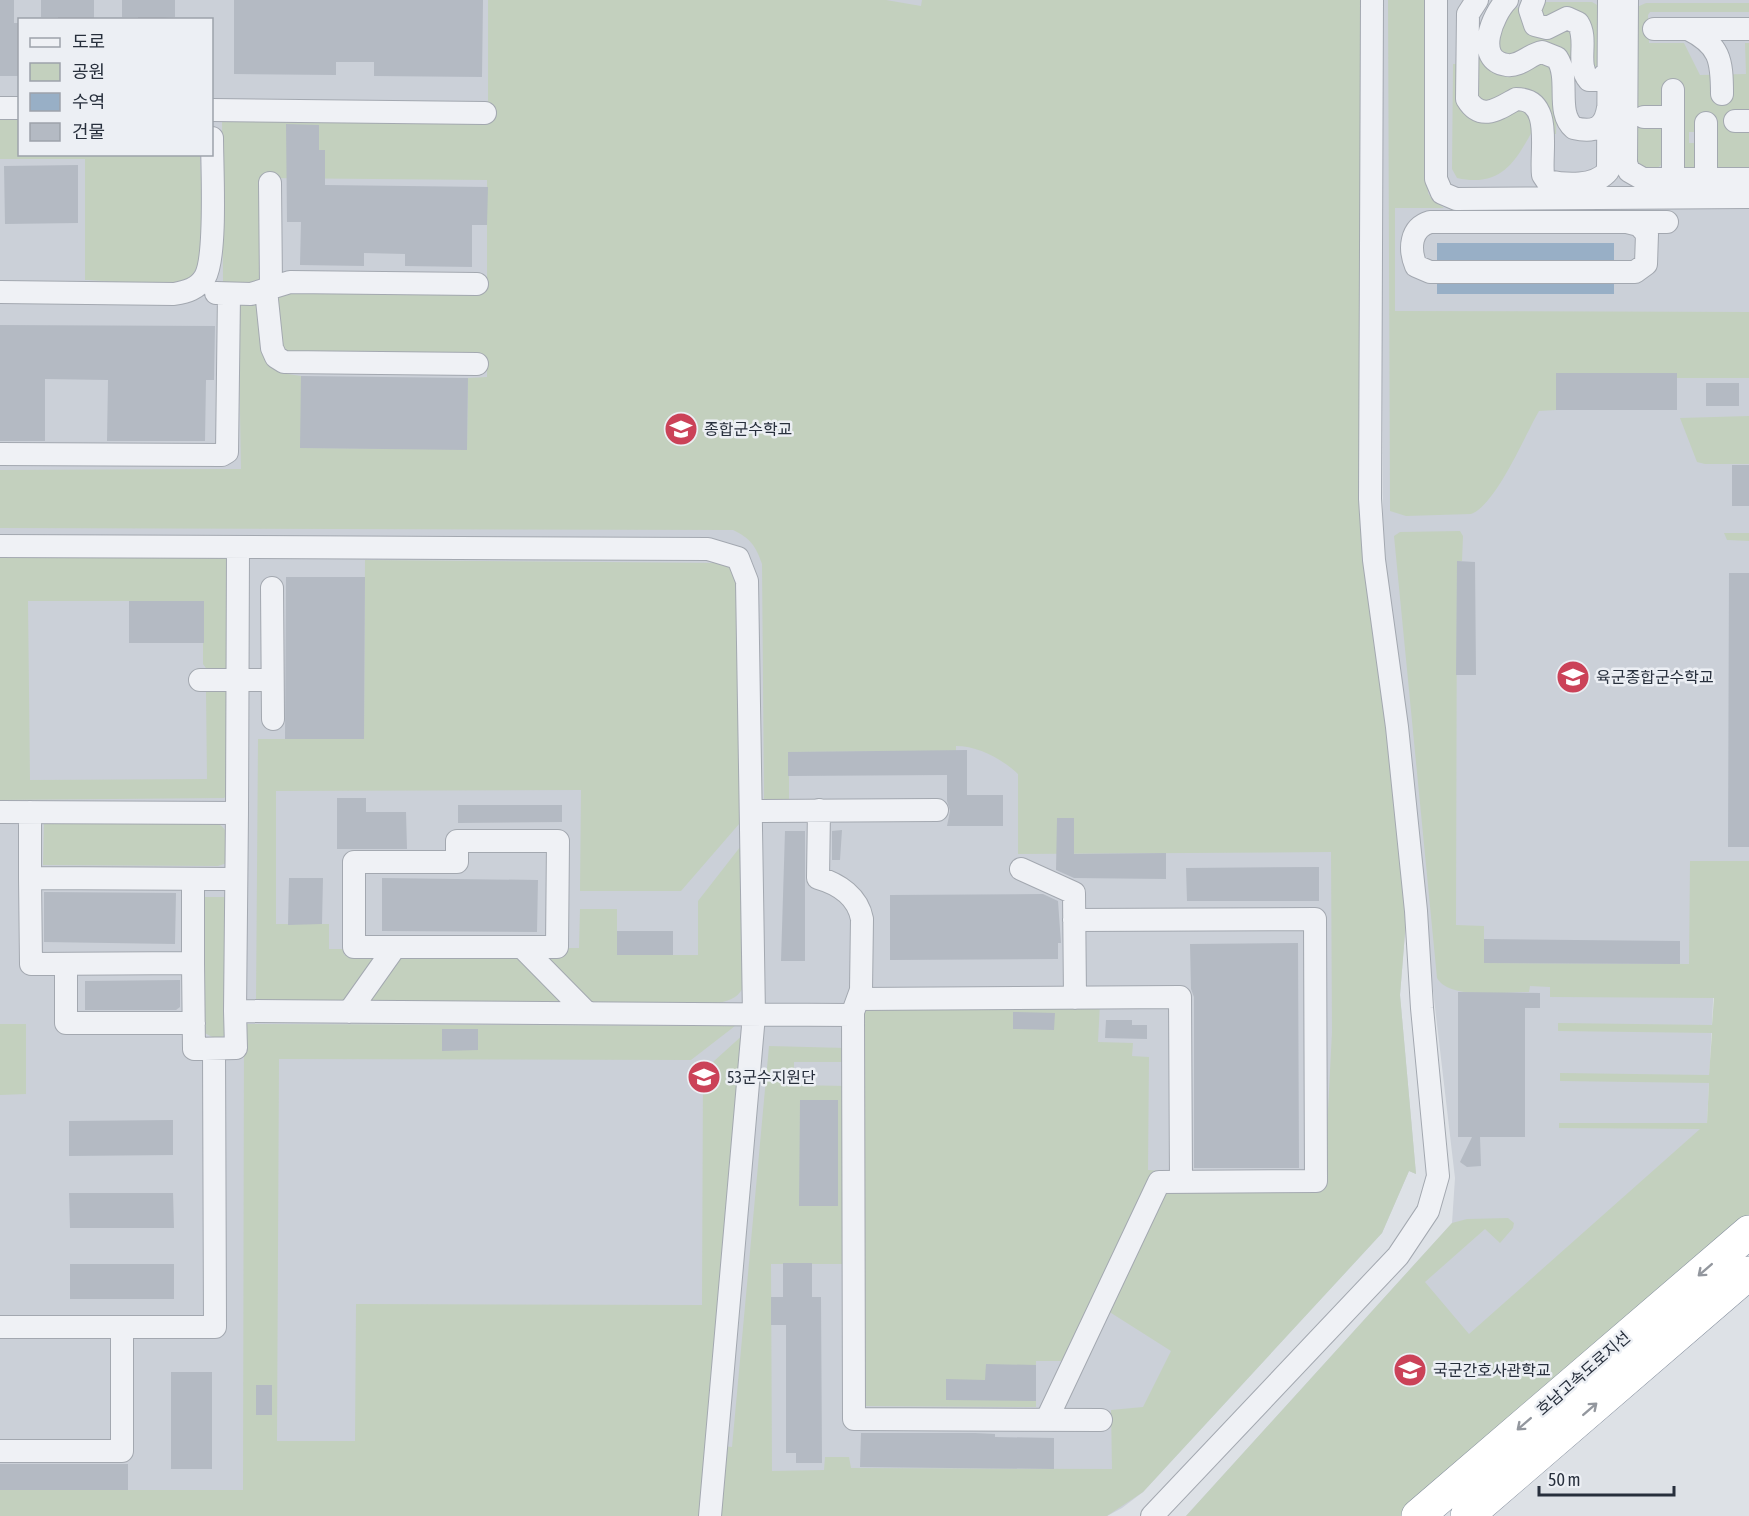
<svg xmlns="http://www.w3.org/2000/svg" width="1749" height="1516" font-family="'Asap Condensed','Noto Sans KR',sans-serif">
<rect width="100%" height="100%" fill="#dde1e6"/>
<path fill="#cbd0d8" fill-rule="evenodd" d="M0,0H1363L1361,499L1406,921L1400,995L1416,1174L1409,1171L1382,1233L1143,1492L1122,1508L1107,1516H0ZM20,20H212V154H20Z
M1381,0H1749V960L1714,982L1707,1123L1401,1516H1186L1452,1223L1455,1178L1383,563Z"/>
<path fill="#c3d0be" d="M488,0H886L921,6L922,0H1363L1379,663L1406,921L1400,995L1416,1174L1409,1171L1382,1233L1143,1492L1107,1516H716L722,1446L732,1447L769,1046L846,1048L847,1062H794V1085L847,1086L849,1264H771L772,1471L824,1470L825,1457H849L851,1468L1112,1469L1111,1410L1143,1407L1171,1351L1108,1311L1163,1189L1324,1188L1332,1032L1331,852L1018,854V774C1002,759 978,746 956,746V751L789,752V799H764L762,564C756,546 750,538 733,530L0,528V470L241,469L238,299L263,298L270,363L281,373L301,376V448L467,449L468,378L487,377V357L285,355L280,351L278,294L285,288L487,290V180L262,178V282L257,288L223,283L222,114L488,116Z
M1388,0H1428V193L1432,199L1444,208H1395V311L1749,312V378H1677V373H1556V410L1539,411C1525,435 1496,505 1471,514L1406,516L1390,511Z
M1543,2H1592L1599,6L1598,66L1590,67L1587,32L1551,22L1535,9Z
M1646,3H1749V12H1650L1648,15L1649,43H1684L1700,75L1746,74L1745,43H1749V168L1742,171L1716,169L1699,132H1689V143H1699L1701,165L1693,171L1682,167L1663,107L1639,106V125L1662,126V164L1654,171L1637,166V7Z
M1522,6L1559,28L1577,31L1573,89L1569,70L1523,53L1502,56C1500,50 1496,42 1497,36C1499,24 1511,8 1522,6Z
M1481,26L1486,56L1538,58L1558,72L1556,134H1552L1549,119L1475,98L1478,27Z
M1453,64H1459L1460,102L1523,107L1535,126C1516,161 1502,188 1457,178L1452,169Z
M0,120H19L20,154L200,155C200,179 211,268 187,279C168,288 109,281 85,280V159H0Z
M1749,416V464H1705L1697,462L1680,418Z
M1460,531L1463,536L1462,561L1457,562L1456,925L1484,926V963L1689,964L1690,861H1749V1220L1401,1516H1186L1452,1223L1467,1219L1508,1218L1514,1223L1513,1228L1500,1243L1485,1229L1425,1282L1469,1334L1700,1129L1559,1128V1123H1707L1709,1083L1560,1081V1073L1709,1075L1712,1033L1558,1031V1023L1712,1025L1714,998L1550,997V987L1530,986L1529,992C1506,992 1449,1000 1437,978L1394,536L1400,532Z
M1724,533H1749V541L1727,540Z
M218,552L230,560L229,669L208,671L203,664V601H28L30,780L207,779L206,692L211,687L229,690V794L224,798L0,800V553Z
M365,560L724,563L733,567L739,583L746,816L681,891H580L581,790L276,791V924H329V949H344V955H373L375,961L342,1001H256L258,739H364Z
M44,821L215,822C233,830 228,846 227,863L218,866L43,865Z
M744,842L745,984C739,997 732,1000 719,1003H588L545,960L564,948H579L580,909H617V955H698V901Z
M204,897H224L230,903L229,1033C217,1041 212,1038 201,1030Z
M397,955H517L559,1001L364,1002Z
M1100,1003L1098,1042L1133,1043L1132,1056L1149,1057L1148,1170L1162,1171L1073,1361H1036V1407L862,1406L860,1004Z
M0,1024H26V1094L0,1095Z
M244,1024L735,1026L691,1060L279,1059L277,1441H355L356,1304L702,1305L703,1071L745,1033L700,1516H0V1490H243Z"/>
<path fill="#98afc6" d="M1437,243H1614V294H1437Z"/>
<path fill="#b4bac3" d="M0,0H14V23H20V76H0Z
M41,0H94V18L58,20V17H41Z
M122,0H175V17L138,20V17H122Z
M234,0H483L482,77L374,76V62H336V75L234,74Z
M286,124L319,125V150H325V185L488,187L487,225H472V267L405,266V254L364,253V266L300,265L301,222H287Z
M78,165V223L5,224L4,166Z
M0,325L215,326L214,380H206L205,441H107L108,380L45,379V441H0Z
M1556,373H1677V410H1556Z
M301,376L468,378L467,450L300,448Z
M1706,383H1739V406H1706Z
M1732,465H1749V506H1732Z
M1457,561L1475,562L1476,675H1456Z
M1729,573H1749V847H1728Z
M286,577H365L364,739H285Z
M129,601H204V643H129Z
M967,750V795H1003V826H947L950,811L947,801V775L788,776V752Z
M337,798H366V812H406L407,849H337Z
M458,805H562V822L458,823Z
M1057,818H1074V854L1166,853V879L1074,878L1056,870Z
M842,830L840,860H832V831Z
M785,831H805V961H781Z
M1319,867V901H1187L1186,868Z
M289,878H323L322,924L288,925Z
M382,878L538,880L537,932L382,931Z
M44,892L176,893L175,944L44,942Z
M1043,894L1058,901L1061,943H1058V959L890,960V895Z
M617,931H673V955H617Z
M1484,939L1680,941V964L1484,963Z
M1298,943L1299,1168H1194V997L1191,989L1190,944Z
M180,980V1007L176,1010H85V981Z
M1458,992L1540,993V1008H1525V1137H1480L1481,1166L1467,1167L1460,1162L1472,1137H1458Z
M1013,1012L1055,1013L1054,1030L1013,1029Z
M1106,1020H1132V1025H1147V1039L1105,1038Z
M442,1029H478V1050L442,1051Z
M800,1100H838V1206H799Z
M173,1120V1155L69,1156V1121Z
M69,1193H173L174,1228H70Z
M783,1263H812V1297H821L822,1463H796V1453H786V1325H771V1297H783Z
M70,1264H174V1299H70Z
M986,1364L1036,1365V1401L946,1400V1379L985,1380Z
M171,1372H212V1469H171Z
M256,1385H272V1415H256Z
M861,1433H975L995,1434V1437L1054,1438V1469L860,1467Z
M0,1464H128V1490H0Z"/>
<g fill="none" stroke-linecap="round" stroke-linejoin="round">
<g stroke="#a3a8b0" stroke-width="24">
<path id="minor" d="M1436,0V179L1442,193L1456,199L1749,197
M1477,0L1468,14L1467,99C1481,122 1498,109 1516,99C1554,99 1540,151 1543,175L1547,181C1566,185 1595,187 1608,171L1609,0
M1507,0C1493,14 1473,60 1507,65C1520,67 1530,54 1542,52L1557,58C1571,79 1555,112 1574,128C1594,133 1605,128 1608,108
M1534,0L1530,10L1535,25L1547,28L1567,18L1578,23C1589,40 1575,64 1589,80H1600L1609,70
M1627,0L1626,163L1629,171L1643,179H1749
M1654,29H1749
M1688,29C1720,45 1722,60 1722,94
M1673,90V179
M0,108H20
M212,110L485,113
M1644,117H1673
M1735,121H1749
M1706,123V179
M270,183L271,287
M1627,222L1639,225L1647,234L1646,264L1635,272H1430L1416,266C1409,249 1410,228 1430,222H1667
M266,290L272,348L276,357L284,362L477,364
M0,292L174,294C186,292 198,289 205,277C217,256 212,167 212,138
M216,293L251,294L290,282L477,284
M0,454L222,455L227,452L229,294
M0,546L708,549L738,558L747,581L754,1015L710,1516
M272,588L273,719
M200,680H272
M819,810L818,878C839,884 858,897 862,919L861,990L853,1012L854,1419L1101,1420
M751,811L937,810
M0,812L237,813L238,548
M30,812V878L236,879
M237,813L235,1011L853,1015
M1021,869L1074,893L1075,998
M30,878L31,964L193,963L194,1049L236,1048L235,1011
M395,947H354V862H457V841H558L557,947H522
M193,963V879
M66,964V1023H194
M858,999L1180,997L1181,1182
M349,1012L395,947H522L587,1013
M0,1327H215L214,1049
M1047,1419L1159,1182L1316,1181L1315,919L1074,920
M0,1451H122V1327
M1152,1516L1398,1256L1428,1211L1438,1176L1422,1008L1416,911L1397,727L1374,560L1370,499L1372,0"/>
</g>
<g stroke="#848e9d" stroke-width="34">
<path id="highway" d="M1418,1516L1749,1232
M1467,1516L1749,1273"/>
</g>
<use href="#minor" stroke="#eff1f5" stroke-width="22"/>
<use href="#highway" stroke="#fff" stroke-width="33"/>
</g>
<defs><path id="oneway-shaft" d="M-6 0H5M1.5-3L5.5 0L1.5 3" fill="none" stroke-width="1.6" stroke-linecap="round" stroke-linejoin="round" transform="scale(1.5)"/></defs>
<g stroke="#93979e">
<use href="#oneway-shaft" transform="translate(1705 1270) rotate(139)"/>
<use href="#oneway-shaft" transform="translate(1590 1409) rotate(-41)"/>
<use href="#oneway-shaft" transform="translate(1524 1424) rotate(139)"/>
</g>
<defs>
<g id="university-disc" transform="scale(1.725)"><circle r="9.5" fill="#cb4258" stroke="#eceff4"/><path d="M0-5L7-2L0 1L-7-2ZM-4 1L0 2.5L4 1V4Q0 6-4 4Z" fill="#fff"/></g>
</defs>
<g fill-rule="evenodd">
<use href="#university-disc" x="681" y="429"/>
<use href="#university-disc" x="1573" y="677"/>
<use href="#university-disc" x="704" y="1077"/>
<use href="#university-disc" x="1410" y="1370"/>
</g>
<g text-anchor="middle" stroke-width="5" stroke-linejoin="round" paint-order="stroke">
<g font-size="16" fill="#272f3c" stroke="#eceff4" text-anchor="start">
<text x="704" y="435">종합군수학교</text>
<text x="1596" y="683">육군종합군수학교</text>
<text x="727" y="1083">53군수지원단</text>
<text x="1433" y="1376">국군간호사관학교</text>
</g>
<g font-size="16" fill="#272f3c" stroke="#eceff4">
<text transform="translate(1583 1373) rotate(-41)" y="6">호남고속도로지선</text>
</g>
</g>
<rect x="18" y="18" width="195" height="138" fill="#eceff4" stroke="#9da2aa" stroke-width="1.5"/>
<rect x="30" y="38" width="30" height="9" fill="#eff1f5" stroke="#9da2aa" stroke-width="1.5"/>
<text x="72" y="48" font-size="18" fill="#272f3c">도로</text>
<rect x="30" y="63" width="30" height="18" fill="#c3d0be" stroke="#9da2aa" stroke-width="1.5"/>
<text x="72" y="78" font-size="18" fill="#272f3c">공원</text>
<rect x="30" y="93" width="30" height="18" fill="#98afc6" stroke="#9da2aa" stroke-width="1.5"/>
<text x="72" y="108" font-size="18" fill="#272f3c">수역</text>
<rect x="30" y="123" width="30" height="18" fill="#b4bac3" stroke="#9da2aa" stroke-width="1.5"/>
<text x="72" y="138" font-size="18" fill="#272f3c">건물</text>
<path d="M1539 1486v9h135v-9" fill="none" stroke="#272f3c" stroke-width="3"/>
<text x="1548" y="1486" font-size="18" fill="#272f3c" stroke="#eceff4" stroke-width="4.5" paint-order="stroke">50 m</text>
</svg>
